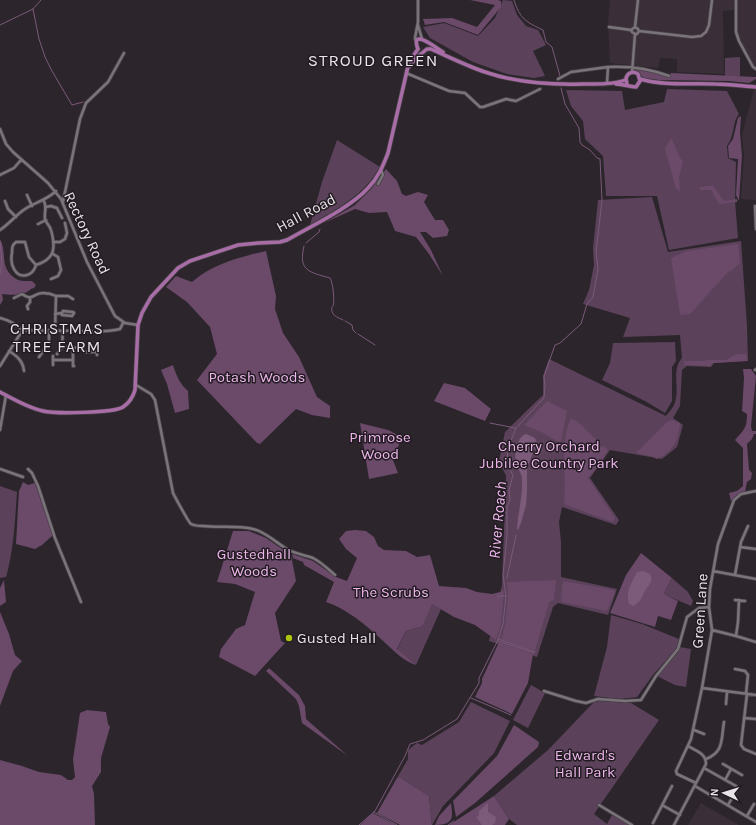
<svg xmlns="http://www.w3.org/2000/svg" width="756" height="825" font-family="Karla,sans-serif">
<rect width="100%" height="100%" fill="#2c252c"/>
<path fill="#3a2f39" d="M610,0H734V10L723,11L724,74L677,72V59L660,58L658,68L610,63L608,23Z
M736,0H756V69L753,67L739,41L736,32Z
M754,89L756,90V200L741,199L744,155L742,135Z
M701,803L718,813L739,825H688Z"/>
<path fill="#5b425a" d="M503,0L512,1L517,15L526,26L538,30L546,45L533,51L545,76L534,78L507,74L473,62L430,38L423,27L444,23L478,36L495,18Z
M740,57V76H725V58Z
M667,89L727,91L739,114C732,122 735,135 727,146L728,158L736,162L735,201L738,238L669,250L657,196H606L603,156L585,139L583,121L571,106L566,90L622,91L625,110L664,102Z
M337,140L380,167C364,195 337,209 310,225L322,182Z
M652,197L668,252L741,241L747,326L748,361L714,363L711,367L687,366L682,370L680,406L673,418L683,425L677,447L662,459L610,450L590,478L619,520L616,525L562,507L559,522L561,542V577L617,589L608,615L558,603L553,607L537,657L489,641L502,585L506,476L499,461L505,432L543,395V376L549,359L666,416C669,412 674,407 675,402C680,388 671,370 682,358L680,335L623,337L630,318L583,304L589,290L594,265L593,248L598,200Z
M675,342L676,361L672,367V401L665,413L645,401L602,380L610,363L613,343Z
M0,486L17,492C15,520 14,549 6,577L0,578Z
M672,578L688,592L693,601L691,606L666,595L664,593Z
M432,603L441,609L416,665L397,650L406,631L423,626Z
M611,615L642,624L679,639L677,648L653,675L637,697L620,699L594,696L607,647Z
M680,647L691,649L686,687L675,685L657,676Z
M531,685L545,693L528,728L513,720Z
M600,701L631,703L659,720L594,814L607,824L613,813L632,825H517L509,819L494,796L548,750L594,702Z
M471,702L510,721L494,753L443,806L432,825L429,796L401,778H397L408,759V750L417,743L422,745L459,722Z"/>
<path fill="#6a4969" d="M470,0H498L501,1V7L478,35L444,22L425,25L423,19L452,18L477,27L495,5Z
M636,66L655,70L656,73L668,77L671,73L756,77V79L749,83L728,81L659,80L643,78L640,74L636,72Z
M741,116L740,133L742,156L739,201L736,195L738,159L729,158L728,146L733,139L738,118Z
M671,138C676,146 677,154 683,162L679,177L680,191L676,189L665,149Z
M386,169L397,181L402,194L406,196L418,192L428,195L424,202L435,220H443L449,230L447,236L433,238L426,232H420L431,250L443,276L429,254L416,237L395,231L387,212L369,213L355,209L324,223L355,205L371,189Z
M708,186H713L724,201L737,199V202L719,204L711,190H700V187Z
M0,239C7,251 0,264 11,275C19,282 21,281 32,281L36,285L34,288L31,289C24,296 11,295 2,294L3,300L0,305Z
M738,244L740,263L731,271H729L690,314L680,315L671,258L687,251Z
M266,251L276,296L275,309L283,333L299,357L317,397L330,406V418L312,415L296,409L260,444L257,443L197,380L217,354L210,327L187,302L166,287L176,276L192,282C212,264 240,257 266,251Z
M736,354H746L747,361L713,363L710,366L684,365V361H704L708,360H726Z
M173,365C176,375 180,384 188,391L189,409L175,413L167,384L161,370Z
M743,369H751L756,376L751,426L752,431H756V434H754L752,439L747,444L749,470L752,473L751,479L747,482L745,492L740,493L731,501L729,493L737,491L743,486V448L735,440C744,430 747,428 747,414L742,411L744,378Z
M444,383L465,388L491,409L485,421L434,401Z
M547,401L567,411L561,441L559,442L543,433L524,425Z
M571,418L578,422L598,441L599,447L604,446L608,450L601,462L588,478L615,518L613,522L566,505L564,502C567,475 559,444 571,418Z
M672,420L680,423C678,441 674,451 657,459L651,456L636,453L667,422Z
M360,423L388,430L402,437L393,460L398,473L369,479Z
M23,482L28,485L35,483L52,532V536L42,545L35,549L16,544L19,491Z
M355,530L366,531L374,537L378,546L384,550L406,551L417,557L430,555L439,586L466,588L477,592L492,594L504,591L501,624L496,640L475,625L454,617L432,604L423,626L406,631L397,649L416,665C403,661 393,650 382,640C366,625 347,609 326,602L334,582L304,565L303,562L293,558L292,554L313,561L336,577L347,581L357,558L346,549L339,539L346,531Z
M233,531H249L266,538L291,555L296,581L275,613L281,641L285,643L255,676L219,657L221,649L236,629L245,625L255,592L235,584L217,582Z
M641,553L672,578L664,593L666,595L678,601L671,620L658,616L655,627L610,613L626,575Z
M4,580L6,602L0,606V588Z
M556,580L554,600L549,602L535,651L501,640L505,625L508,596L507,582Z
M563,581L614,590L615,592L607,611L562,602L561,600Z
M0,612L9,634L15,655L22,661L13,671L0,706Z
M499,642L533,654L528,683L512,714L475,697L482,683V679Z
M269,668L299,695L305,706L306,719L348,756L302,723L299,706L296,699L266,671Z
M87,710L106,712L108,724L110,727L101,758V772L92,786L94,794L95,825H0V760L22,766L39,772L61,775L68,780H72L75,777L73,759L80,713Z
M514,725L539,742L538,747L475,803L456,817L453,801L497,756Z
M397,778H401L429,796L432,825H400L377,813Z
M494,796L509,819L505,825H449Z
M451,803C453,818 454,825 435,825L439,816Z
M373,813L396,825H360Z"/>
<path fill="#7b5a7a" d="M526,434L535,438L537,443L527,468V492L526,505L521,523L518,530L517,529C518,512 523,495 522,479C522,473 518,470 516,464C514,456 516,437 526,434Z
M643,571L650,574C654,582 648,585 645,591C641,598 641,602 633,606L629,604C625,591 632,583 637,572Z
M488,803V812L496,817L495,823L492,825H482L476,817L479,816V811Z"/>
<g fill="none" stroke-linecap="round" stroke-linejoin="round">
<path stroke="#7b5a7a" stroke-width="1" d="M514,0C520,19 526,22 543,30L546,42L552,47L560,76
M33,9L39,39L45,57L52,71L72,105L83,102
M0,25L33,9L41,0
M0,242L2,262L0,274
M306,243L319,232L320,229
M304,246C298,271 309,272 330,278C333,283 335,301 333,306
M332,307C330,315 337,317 343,320
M345,321L352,325L353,330L356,333
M358,334L375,345
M490,423L515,428
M507,578L516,535
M497,596H506
M498,639L535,652
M498,641L534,653
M471,698L511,715
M374,812L397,825
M359,825L375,811L405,756L410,744L423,740L457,719L479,683V678L498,640L503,624L506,596L503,575L507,536V507L510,500L509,490L513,475L507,465L508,448L516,428L544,398L545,386L544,376L555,345L560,343L581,324L587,304L593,297L598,269L596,252L602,200L600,159L597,158L590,150L582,145L580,142L579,128L565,104L561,88
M448,825L454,821"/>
<g stroke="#474247" stroke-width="4">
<path id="minor" d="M736,0V32L739,41L753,67L756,69
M418,25L422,39
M609,27L631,30
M639,31L692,37L701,36L706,32L709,25L712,0
M635,34H637L639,31L638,29L635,27
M417,44L415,38L418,22V0
M608,67C628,66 650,69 669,76
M406,73L449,91L465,93L480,107H483L506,99L516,101L540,89
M632,73L635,34L632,32L631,30L635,27L638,0
M558,79L571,72L608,67L607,83
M0,129L6,144L13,152L48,183L61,199L87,262L115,316L125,323L138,325
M0,175L14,168L21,160
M378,184L383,175L381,170
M27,195L32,206
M5,201L8,209L16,217
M63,202L80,119L86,103L108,82L124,53
M755,206L756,229
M46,207L51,206L57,208L62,218
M38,224L46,220
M0,230C9,224 16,215 25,209C36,202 47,200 56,191
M53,242H60L65,239L67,233L65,223
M36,265L29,257L25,242H16C12,245 12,248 12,253C11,258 11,264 14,269C20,280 33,276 36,265C55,259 56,248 51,230C50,226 46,223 45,219C44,213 47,208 44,201
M51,279L58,276L61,270L58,257L53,254
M56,296H68L73,299
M14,298L22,294C34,302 32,293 43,293C47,293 52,294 56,296L55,330
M28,309L27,306L30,302V298
M62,313L63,311L73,312L74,313
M55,314L62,313V315L72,316L74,313
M0,318C8,320 17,324 22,331
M63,331L62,345L64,347L80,348L85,352H97
M9,351C17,356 23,361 24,371
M57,354L63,346
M97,355V348
M39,357L49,343V330
M53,360H73V348
M73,360V366H74
M53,365V356
M0,366L22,331L25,330C42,331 58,330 75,331C91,331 105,333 120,329L123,323
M755,370L756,369
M136,385L151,394L155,400L173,493C175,497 189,523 191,524C195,526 199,526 203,526C219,528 238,525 253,529C266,532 275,542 287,549C296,554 304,555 313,558C321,562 328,569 335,575
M0,430L6,395
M0,469L23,477
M28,469L32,473L38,486L55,538L81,602
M740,547L756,549
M713,571L756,579
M735,575L741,542L748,526
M735,600L745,601
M712,630L736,636L756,642
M736,636L738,622L739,600
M735,669L745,671L748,675L746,694
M702,688L756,695
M544,691L576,701L586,703L598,699L625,701L641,700L656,676L678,649L687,617L699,608L709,607
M747,694L741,745L744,749L756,754
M726,704L727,692
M744,718L756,719
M694,730L704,734
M706,759C724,752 721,740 724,722
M723,764L742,775
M704,768L736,786V791L728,805
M725,780L731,769
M696,783L677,774L676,771L691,739L702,688L712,630L709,607L710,589L718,544L734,500L741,494L756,491
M695,786L756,822
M599,805L632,825
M662,805L680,815
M747,816L754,804
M653,823L672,786
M674,825L706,764C706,753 696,751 688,746"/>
</g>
<g stroke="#474247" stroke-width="5">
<path id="major" d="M418,49C409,26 439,50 443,52
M427,49H431C449,57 467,66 485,72C517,83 549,85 583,84C596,84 613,85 625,80
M409,67L416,58L427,49
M640,79C664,86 690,83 715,84C729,84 742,86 756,87
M616,84C624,84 629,87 636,87L640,81L638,74C633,71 628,72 626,78L627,85
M0,392C13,399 28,408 43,411C55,414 114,413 123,407C129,403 133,397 135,390L138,325L142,313L151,297L178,268L190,261L238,245L258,243L280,242L287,240C311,226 350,208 368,188C378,178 383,166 388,153L409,62L418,49"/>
</g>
<use href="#minor" stroke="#7b737a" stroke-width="2.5"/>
<use href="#major" stroke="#a86da6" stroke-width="3.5"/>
</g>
<circle fill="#adc60d" stroke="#221c22" stroke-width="1.5" cx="289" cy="638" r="4"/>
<g text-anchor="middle" stroke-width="3" stroke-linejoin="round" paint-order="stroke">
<g font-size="15" fill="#e9e4e8" stroke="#221c22">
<text transform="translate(306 213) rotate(-28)" y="5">Hall Road</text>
<text transform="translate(87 233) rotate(65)" y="5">Rectory Road</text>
<text transform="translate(700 611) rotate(-86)" y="5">Green Lane</text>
</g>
<g font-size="15" fill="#eeb6eb" stroke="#221c22">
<text x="257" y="382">Potash Woods</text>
<text x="380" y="442">Primrose<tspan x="380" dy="17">Wood</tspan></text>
<text x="549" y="451">Cherry Orchard<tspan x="549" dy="17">Jubilee Country Park</tspan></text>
<text x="254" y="559">Gustedhall<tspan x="254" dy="17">Woods</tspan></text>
<text x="391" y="597">The Scrubs</text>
<text x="585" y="760">Edward's<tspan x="585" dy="17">Hall Park</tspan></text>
</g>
<g font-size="15" fill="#e9e4e8" stroke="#221c22" text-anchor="start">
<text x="297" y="643">Gusted Hall</text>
</g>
<g font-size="16" letter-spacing="1" fill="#e9e4e8" stroke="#221c22">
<text x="57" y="334">CHRISTMAS<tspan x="57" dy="18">TREE FARM</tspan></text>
</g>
<g font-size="16" font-style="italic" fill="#f2baf0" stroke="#221c22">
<text transform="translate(497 520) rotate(-85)" y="6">River Roach</text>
</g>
<g font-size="17" letter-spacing="1" fill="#e9e4e8" stroke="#221c22">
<text x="373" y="66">STROUD GREEN</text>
</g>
</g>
<g transform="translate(724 793) rotate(274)" stroke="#221c22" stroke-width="3" paint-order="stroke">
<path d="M0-3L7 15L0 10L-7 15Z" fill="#e9e4e8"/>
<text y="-6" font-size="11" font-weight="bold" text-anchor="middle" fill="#e9e4e8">N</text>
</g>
</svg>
